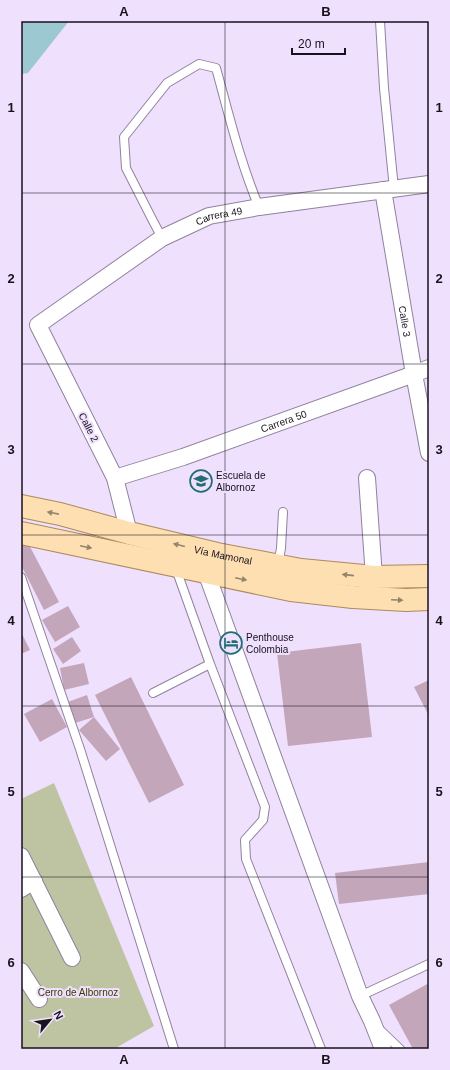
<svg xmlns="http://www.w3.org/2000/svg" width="450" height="1070" font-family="Helvetica,sans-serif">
<rect width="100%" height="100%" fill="#efe0fe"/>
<path fill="#bec4a2" d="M54,783L154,1026L114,1049H21V799Z"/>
<path fill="#9bc8d1" d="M21,21H69L28,73L21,74Z"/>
<path fill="#c4a6ba" d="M27,541L59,602L44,610L21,565V544Z
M68,606L80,627L55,642L42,620Z
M21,632L30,650L21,654Z
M72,637L81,651L63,664L53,649Z
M361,643L372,737L288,746L277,653Z
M84,663L89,684L64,690L60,668Z
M131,677L184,785L149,803L95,695Z
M429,680V716L414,687Z
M87,695L94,717L120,749L106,761L79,730L94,717L72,724L65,703Z
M52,699L67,727L40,742L24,714Z
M429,862V894L339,904L335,873Z
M429,983V1049H413L389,1005Z"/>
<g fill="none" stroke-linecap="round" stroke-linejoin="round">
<g stroke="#90829d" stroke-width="10">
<path id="service" d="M380,21L384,88L394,189
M162,238L153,221L126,168L124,137L167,83L199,64L216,68C229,115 240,162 259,207
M278,565L281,548L283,512
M21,577L80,749L174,1049
M210,664L265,807L263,820L245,840L246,859L321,1049
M153,693L210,664L176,569
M360,996L429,964
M379,1029L400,1049"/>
</g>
<g stroke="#90829d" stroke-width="18">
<g id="minor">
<path id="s1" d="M383,190L414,374L429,453"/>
<path id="s2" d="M115,478L183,457L414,374L429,368"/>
<path d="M367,478L374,577"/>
<path id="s3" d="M129,533L115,478L38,325L162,238L209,216L259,207L429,184"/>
<path d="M206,572L331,916L360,996L372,1021L383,1049"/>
<path d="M21,856L72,958"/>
<path d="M21,889L34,881"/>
<path d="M21,971L39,999"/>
</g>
</g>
<g stroke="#ad8a5b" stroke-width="24">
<g id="primary">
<path id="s4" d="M21,506L60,514L129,533L217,554L301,570L374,577L429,576"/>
<path d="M21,533L291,590L353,597L406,600L429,599"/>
</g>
</g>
<use href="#service" stroke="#fff" stroke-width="8"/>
<use href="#minor" stroke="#fff" stroke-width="16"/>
<use href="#primary" stroke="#fedfb1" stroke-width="22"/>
</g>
<defs><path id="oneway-solid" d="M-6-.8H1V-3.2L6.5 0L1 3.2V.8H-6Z"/></defs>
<g fill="#96836e">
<use href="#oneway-solid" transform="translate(53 513) rotate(-169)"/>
<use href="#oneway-solid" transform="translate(179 545) rotate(-166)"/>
<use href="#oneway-solid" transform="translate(86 547) rotate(12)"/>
<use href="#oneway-solid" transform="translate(348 575) rotate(-174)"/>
<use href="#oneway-solid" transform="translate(241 579) rotate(12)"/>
<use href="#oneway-solid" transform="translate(397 600) rotate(3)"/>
</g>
<path fill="none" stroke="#18121d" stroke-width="1" stroke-opacity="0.55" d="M225,21V1049M21,193H429M21,364H429M21,535H429M21,706H429M21,877H429"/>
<defs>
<g id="school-ring" transform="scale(1.15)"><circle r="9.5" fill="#efe0fe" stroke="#226d74" stroke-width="1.5"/><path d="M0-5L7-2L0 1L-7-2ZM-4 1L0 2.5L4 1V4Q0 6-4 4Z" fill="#226d74"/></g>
<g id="hotel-ring" transform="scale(1.15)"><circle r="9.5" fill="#efe0fe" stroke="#226d74" stroke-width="1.5"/><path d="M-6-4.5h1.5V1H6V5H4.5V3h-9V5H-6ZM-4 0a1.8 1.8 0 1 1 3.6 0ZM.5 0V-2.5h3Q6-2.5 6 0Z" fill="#226d74"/></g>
</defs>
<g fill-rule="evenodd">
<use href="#school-ring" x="201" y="481"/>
<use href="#hotel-ring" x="231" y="643"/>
</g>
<g text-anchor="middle" stroke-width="4" stroke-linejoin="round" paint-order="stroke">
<g font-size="10" fill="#18121d" stroke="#efe0fe">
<text dy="4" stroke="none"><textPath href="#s3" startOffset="441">Carrera 49</textPath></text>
<text dy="4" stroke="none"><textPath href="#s1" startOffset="133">Calle 3</textPath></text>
<text dy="4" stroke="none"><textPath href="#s2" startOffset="178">Carrera 50</textPath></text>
<text transform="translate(89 427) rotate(63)" y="4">Calle 2</text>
<text dy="4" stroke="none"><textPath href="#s4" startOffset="208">Vía Mamonal</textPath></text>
</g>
<g font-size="10" fill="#18121d" stroke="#efe0fe" text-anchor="start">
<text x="216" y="479">Escuela de<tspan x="216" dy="12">Albornoz</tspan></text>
<text x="246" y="641">Penthouse<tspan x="246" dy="12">Colombia</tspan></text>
</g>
<g font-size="10" fill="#383d00" stroke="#efe0fe">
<text x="78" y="996">Cerro de Albornoz</text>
</g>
</g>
<rect width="450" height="1070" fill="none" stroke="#efe0fe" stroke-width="44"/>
<g transform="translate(50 1020) rotate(61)" stroke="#efe0fe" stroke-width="3" paint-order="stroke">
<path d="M0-3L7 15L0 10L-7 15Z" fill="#18121d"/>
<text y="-6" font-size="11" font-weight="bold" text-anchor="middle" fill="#18121d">N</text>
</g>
<path d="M292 48v6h53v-6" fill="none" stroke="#18121d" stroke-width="2"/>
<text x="298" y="48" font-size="12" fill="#18121d" stroke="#efe0fe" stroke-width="3" paint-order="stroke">20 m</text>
<rect x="22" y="22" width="406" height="1026" fill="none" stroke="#18121d" stroke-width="1.5"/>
<g font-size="13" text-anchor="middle" font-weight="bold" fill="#18121d">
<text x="124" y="16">A</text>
<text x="326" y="16">B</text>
<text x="11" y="112">1</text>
<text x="439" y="112">1</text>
<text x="11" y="283">2</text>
<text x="439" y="283">2</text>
<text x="11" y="454">3</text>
<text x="439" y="454">3</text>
<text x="11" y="625">4</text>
<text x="439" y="625">4</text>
<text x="11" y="796">5</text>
<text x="439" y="796">5</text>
<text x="11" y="967">6</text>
<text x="439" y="967">6</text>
<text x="124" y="1064">A</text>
<text x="326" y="1064">B</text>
</g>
</svg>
